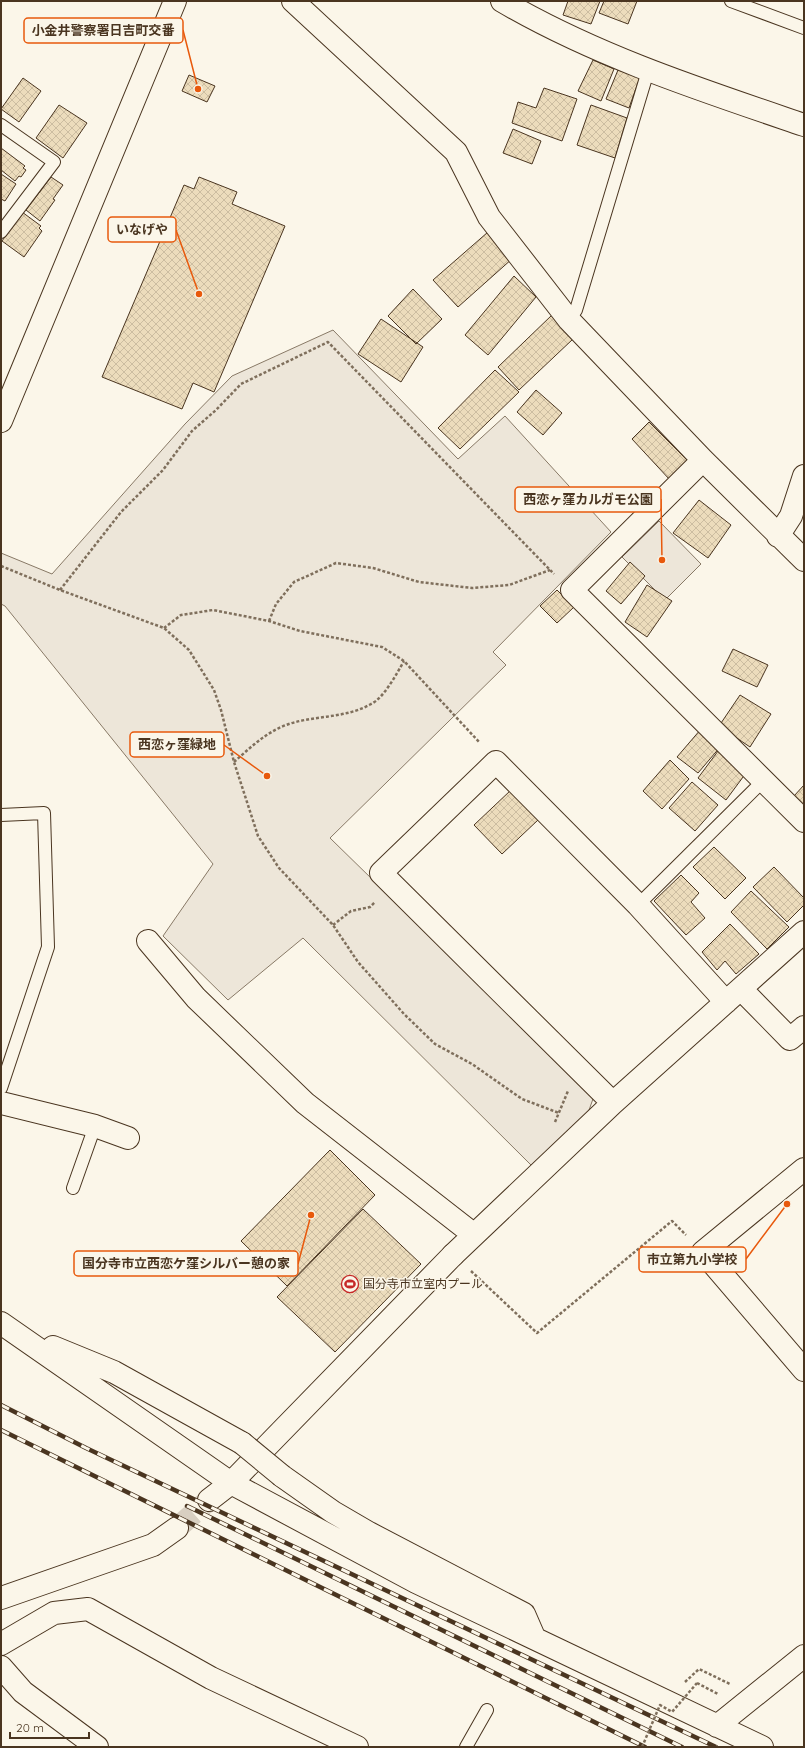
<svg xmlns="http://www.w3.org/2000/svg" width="805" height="1748" font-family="Quicksand,'Noto Sans JP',sans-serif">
<defs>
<pattern id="building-cross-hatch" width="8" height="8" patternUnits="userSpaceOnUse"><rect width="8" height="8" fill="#ecdcbc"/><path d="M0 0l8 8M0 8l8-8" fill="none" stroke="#ccbda1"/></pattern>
</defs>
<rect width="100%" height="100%" fill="#fbf6e9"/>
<path fill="#ede6d9" stroke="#887966" d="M333,330L458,459L505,416L611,532L493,652L506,665L330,838L594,1096L588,1113L533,1167L303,938L228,1000L163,936L213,864L5,606L1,604V553L52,574L185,424L232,376Z
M659,521L701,564L665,600L622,557Z"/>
<path fill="url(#building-cross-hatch)" stroke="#4a3520" d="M568,1H600L591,24L563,15Z
M604,1H637L628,24L599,13Z
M593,60L614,69L601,101L578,91Z
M618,70L640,77L629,108L606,99Z
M189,75L215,86L207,102L182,91Z
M23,78L41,91L19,122L1,109Z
M544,88L577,99L562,141L512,123L518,102L536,108Z
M59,105L87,123L63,158L36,138Z
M591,105L627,118L615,158L577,145Z
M513,129L541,141L532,164L503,153Z
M1,148L25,166L23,168L26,170L21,177L19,176L15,181L1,170Z
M1,174L16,184L5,201L1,199Z
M51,177L63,185L53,199L55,200L40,221L26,210Z
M199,177L237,192L232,204L285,226L214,392L193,383L182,409L102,377L184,185L194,189Z
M22,212L41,226L39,228L42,231L24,257L2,241Z
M488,232L513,258L458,307L433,280Z
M514,276L536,297L488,355L465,335Z
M413,289L442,319L416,344L388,316Z
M552,315L573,339L519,390L498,367Z
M381,319L423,347L401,382L358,354Z
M495,370L519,392L460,449L438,428Z
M536,390L562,413L543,435L517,412Z
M649,422L689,462L670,480L632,439Z
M699,500L731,525L708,558L673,533Z
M630,562L645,576L621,604L606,591Z
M647,585L672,601L647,637L625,622Z
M557,590L574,607L557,623L540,606Z
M733,649L768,665L757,687L722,671Z
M740,695L771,714L750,747L719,726Z
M701,729L721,746L698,773L677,757Z
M721,747L749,769L726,800L698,778Z
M670,760L689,779L662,809L643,791Z
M692,782L718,805L695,831L669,808Z
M804,785V805L794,796Z
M511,790L538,820L502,854L474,825Z
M714,847L746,878L725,899L693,867Z
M774,867L804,898V905L787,922L753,887Z
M681,875L699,893L691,902L705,918L686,935L654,901Z
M751,891L789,927L767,949L731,912Z
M730,924L759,954L736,974L725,961L717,970L702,952Z
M330,1150L375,1195L287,1286L241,1241Z
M363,1209L421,1264L335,1352L277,1297Z"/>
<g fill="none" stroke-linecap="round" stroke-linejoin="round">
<path stroke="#d8cfc1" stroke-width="22" stroke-dasharray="22 11" stroke-linecap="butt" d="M177,1528L209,1500"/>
<g stroke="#4a3520" stroke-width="14">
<path id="lane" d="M731,1L804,28
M1,125L54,162L1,232
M569,320L576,310L648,71
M1,815L44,813L48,947L1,1088
M638,905L763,781
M73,1188L95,1126
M466,1747L487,1710"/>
</g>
<g stroke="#4a3520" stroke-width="24">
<path id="street" d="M293,1L456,152L489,217L569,320L703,460L804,560
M502,1C596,56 701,90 804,125
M703,460L572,590L804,821
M778,536L791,516L804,476
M148,941L196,998L305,1103L473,1234
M741,989L790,1039L804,1027
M1,1103L95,1126L128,1138
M613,1103L381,873L496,762L638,905L726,1002
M804,1169L703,1252L804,1370
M453,1255L613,1103L804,932
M1,1323L231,1483L416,1582L762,1747
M53,1347L114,1372L242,1443
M282,1476L333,1512L369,1533L524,1614L534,1637
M1,1644L54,1613L88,1609L211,1678L357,1747
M1,1667L23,1692L97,1747
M717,1726L804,1656"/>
</g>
<g stroke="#4a3520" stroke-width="24">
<path id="secondary" d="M1,421L175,1
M209,1500L231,1483L453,1255
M1,1598L153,1545L177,1528"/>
</g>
<path stroke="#7f6f5c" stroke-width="2.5" stroke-dasharray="3 2" stroke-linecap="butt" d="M1,566L60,590L164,628L189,650L214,690L221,710L234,762L258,836L279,868L333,925L358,962L404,1014L435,1044L472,1064L522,1099L559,1113
M60,590L121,512L163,470L192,431L216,410L241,384L328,342L554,574
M269,621L276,604L294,582L336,563L373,568L419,582L472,588L509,585L550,570
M164,628L181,615L213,610L269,621L300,631L382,647L404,661L480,743
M234,762C250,748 265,733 286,725C313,715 345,719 371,704C384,698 397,673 404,661
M333,925L351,911L370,907L375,902
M555,1122L568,1091
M471,1271L537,1333L672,1221L686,1235
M685,1682L699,1669L730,1684
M697,1683L718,1694"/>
<use href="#lane" stroke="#fbf6e9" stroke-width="12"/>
<use href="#street" stroke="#fbf6e9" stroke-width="22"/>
<use href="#secondary" stroke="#fbf6e9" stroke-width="22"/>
<g stroke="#4a3520" stroke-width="4.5">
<path id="rail" d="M1,1405L86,1448L716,1747
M1,1430L645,1747
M187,1506L682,1747"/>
</g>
<use href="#rail" stroke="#fbf6e9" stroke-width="3" stroke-dasharray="9" stroke-linecap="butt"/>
<g stroke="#4a3520" stroke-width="24" stroke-linecap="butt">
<path id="street-bridge" d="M242,1443L282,1476"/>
</g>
<path stroke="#7f6f5c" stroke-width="2.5" stroke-dasharray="3 2" stroke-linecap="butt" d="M642,1747L660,1705L672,1712L697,1683"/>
<use href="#street-bridge" stroke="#fbf6e9" stroke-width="22"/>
</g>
<defs>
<g id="stadium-ring" transform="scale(0.9)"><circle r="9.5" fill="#fbf6e9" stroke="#c62828" stroke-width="1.5"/><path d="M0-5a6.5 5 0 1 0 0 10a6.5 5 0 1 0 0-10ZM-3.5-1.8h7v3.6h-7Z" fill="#c62828"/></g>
</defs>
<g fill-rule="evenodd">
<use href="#stadium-ring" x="350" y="1284"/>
</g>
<g text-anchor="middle" stroke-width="3" stroke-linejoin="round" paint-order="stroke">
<g font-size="12" fill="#4a3520" stroke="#fbf6e9" text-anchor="start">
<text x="363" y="1288">国分寺市立室内プール</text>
</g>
</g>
<path fill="none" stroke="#e8590c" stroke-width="1.5" d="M198 89L183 30M199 294L176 230M662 560L661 499M267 776L224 745M787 1204L746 1259M311 1215L298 1264"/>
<g fill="#e8590c" stroke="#fbf6e9" stroke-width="1.5">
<circle cx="198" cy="89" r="4"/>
<circle cx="199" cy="294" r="4"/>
<circle cx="662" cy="560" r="4"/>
<circle cx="267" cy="776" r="4"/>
<circle cx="787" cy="1204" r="4"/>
<circle cx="311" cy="1215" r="4"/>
</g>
<g fill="#fbf6e9" stroke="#e8590c" stroke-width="1.5">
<rect x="24" y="18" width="159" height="25" rx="4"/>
<rect x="108" y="217" width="68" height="25" rx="4"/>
<rect x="515" y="487" width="146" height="25" rx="4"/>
<rect x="130" y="732" width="94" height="25" rx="4"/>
<rect x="639" y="1247" width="107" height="25" rx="4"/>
<rect x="74" y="1251" width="224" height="25" rx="4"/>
</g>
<g font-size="13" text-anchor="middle" font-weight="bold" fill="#4a3520">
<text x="103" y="35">小金井警察署日吉町交番</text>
<text x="142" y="234">いなげや</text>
<text x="588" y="504">西恋ヶ窪カルガモ公園</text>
<text x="177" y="749">西恋ヶ窪緑地</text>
<text x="692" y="1264">市立第九小学校</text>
<text x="186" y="1268">国分寺市立西恋ケ窪シルバー憩の家</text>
</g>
<rect width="805" height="1748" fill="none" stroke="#4a3520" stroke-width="4"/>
<path d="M10 1732v6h79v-6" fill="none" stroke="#4a3520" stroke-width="2"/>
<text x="16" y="1732" font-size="12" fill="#4a3520" stroke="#fbf6e9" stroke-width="3" paint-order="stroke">20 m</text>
</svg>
